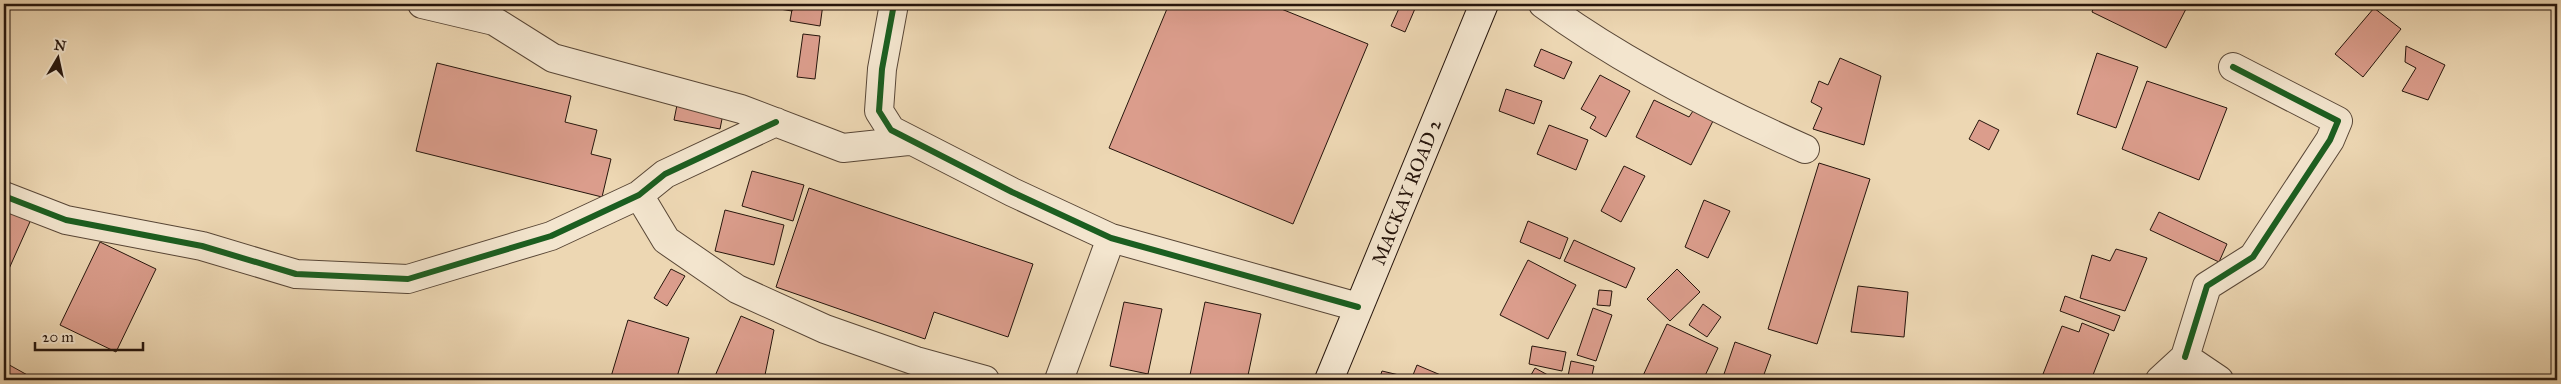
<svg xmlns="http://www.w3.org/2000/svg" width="2561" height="384" font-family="'IM FELL Great Primer',serif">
<rect width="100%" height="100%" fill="#edd7b3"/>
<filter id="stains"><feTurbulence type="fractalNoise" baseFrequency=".004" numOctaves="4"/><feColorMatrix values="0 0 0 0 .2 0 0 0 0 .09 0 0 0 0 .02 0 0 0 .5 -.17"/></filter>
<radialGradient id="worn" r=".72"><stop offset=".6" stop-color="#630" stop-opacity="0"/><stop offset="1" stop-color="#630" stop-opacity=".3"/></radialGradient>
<path fill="#db9d8c" stroke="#26150c" d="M767,4H793L792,11L767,7Z
M793,4H823L820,26L790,21Z
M1169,4H1269L1368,44L1293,224L1109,148Z
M1401,4H1417L1405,32L1391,26Z
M2095,4H2184L2188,5L2166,48L2092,12Z
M2374,8L2401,29L2363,77L2335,54Z
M803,34L820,36L815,79L797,77Z
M2406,46L2445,65L2428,100L2402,91L2416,68L2405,62Z
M1541,49L1572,62L1564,79L1534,66Z
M2097,53L2138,67L2116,128L2077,114Z
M1840,58L1881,76L1864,145L1813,129L1822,108L1811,102L1819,81L1828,85Z
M437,63L571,96L565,122L597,130L591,154L611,159L602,197L416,151Z
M1600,75L1630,91L1606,137L1590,128L1596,117L1581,109Z
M2147,81L2227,108L2199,180L2122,149Z
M1506,89L1542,101L1534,124L1499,111Z
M678,100L724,109L720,129L674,120Z
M1654,100L1689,117L1693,111L1713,121L1691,165L1636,137Z
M1979,120L1999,130L1989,150L1969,139Z
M1549,125L1588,140L1576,170L1537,154Z
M1819,163L1870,179L1817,344L1768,329Z
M1624,166L1645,176L1621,222L1601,211Z
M752,171L804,185L793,221L742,206Z
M809,188L1033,264L1008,337L934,312L925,339L776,287Z
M1704,200L1730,211L1708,258L1685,247Z
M4,201L33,215L4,280Z
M725,210L784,225L774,265L715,251Z
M2159,212L2227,244L2219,262L2150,230Z
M1528,221L1568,238L1560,259L1520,242Z
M1574,240L1635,268L1626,288L1564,261Z
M100,242L156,269L116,352L60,325Z
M2116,249L2147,258L2125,311L2080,298L2092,255L2110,261Z
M1528,260L1576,285L1548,339L1500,315Z
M671,269L685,276L667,306L654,298Z
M1677,269L1700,292L1670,321L1647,299Z
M1858,286L1908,292L1904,337L1851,332Z
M1599,290L1612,291L1610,306L1597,305Z
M2065,296L2120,316L2114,331L2060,311Z
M1124,302L1162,309L1148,374L1110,366Z
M1205,302L1261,314L1247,380H1189Z
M1703,304L1721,317L1707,337L1689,325Z
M1593,308L1612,315L1596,361L1577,355Z
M741,316L774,330L764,380H728L715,376Z
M628,320L689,338L676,380H610Z
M2082,323L2109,334L2091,380H2063L2043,374L2062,326L2079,332Z
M1667,324L1718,348L1703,380H1641Z
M1735,342L1771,355L1762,380H1722Z
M1532,346L1566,352L1562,371L1529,364Z
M1571,361L1594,366L1591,380L1568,376Z
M4,362L31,377L29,380H4Z
M1417,365L1443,376L1441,380H1411Z
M1535,368L1557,380H1528Z
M1382,371L1399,375L1398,380H1379Z"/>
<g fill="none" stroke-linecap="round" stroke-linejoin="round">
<g stroke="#584636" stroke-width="30">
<path id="street" d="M422,4L494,21L553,58L741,109L843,148L908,141
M894,4L882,69L879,111L891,130L1012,192L1111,238L1358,307
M1543,4C1620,61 1717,110 1805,149
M639,195L666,240L737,289L825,329L916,361L985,380
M4,196L66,220L202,246L296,274L408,279L551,236L639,195L665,174L776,122
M2185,357L2207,286L2253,257L2330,140L2338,121L2233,67
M1059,380L1111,238
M2160,380L2185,357L2219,380"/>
</g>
<g stroke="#26150c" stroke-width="30">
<path id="secondary" d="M1329,380L1484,4"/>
</g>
<use href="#street" stroke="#f3e5ce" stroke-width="28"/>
<use href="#secondary" stroke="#f3e5ce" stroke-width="28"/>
<g stroke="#f3e5ce" stroke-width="9">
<path id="cycleway" d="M894,4L882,69L879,111L891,130L1012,192L1111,238L1358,307
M4,196L66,220L202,246L296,274L408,279L551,236L639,195L665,174L776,122
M2185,357L2207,286L2253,257L2330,140L2338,121L2233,67"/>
</g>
<use href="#cycleway" stroke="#1b5e20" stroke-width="6"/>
</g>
<g text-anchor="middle" stroke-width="4" stroke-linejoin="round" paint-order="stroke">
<g font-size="19" fill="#26150c" stroke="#f3e5ce">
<text transform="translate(1406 192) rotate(-68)" y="7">MACKAY ROAD 2</text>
</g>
</g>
<rect width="2561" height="384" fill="none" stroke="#edd7b3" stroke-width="20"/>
<rect x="5" y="5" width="2551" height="374" fill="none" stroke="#26150c" stroke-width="2.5"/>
<rect x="10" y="10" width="2541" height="364" fill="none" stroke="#26150c"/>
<g transform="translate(58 58) rotate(9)" stroke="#f3e5ce" stroke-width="4" paint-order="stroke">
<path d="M0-4L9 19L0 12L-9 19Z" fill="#26150c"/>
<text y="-8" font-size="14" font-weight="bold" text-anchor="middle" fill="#26150c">N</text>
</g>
<path d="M35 342v8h108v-8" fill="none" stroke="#26150c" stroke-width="2.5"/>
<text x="42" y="342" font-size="15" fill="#26150c" stroke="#f3e5ce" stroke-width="4" paint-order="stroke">20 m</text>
<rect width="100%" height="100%" filter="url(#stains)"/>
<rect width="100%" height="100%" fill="url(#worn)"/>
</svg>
